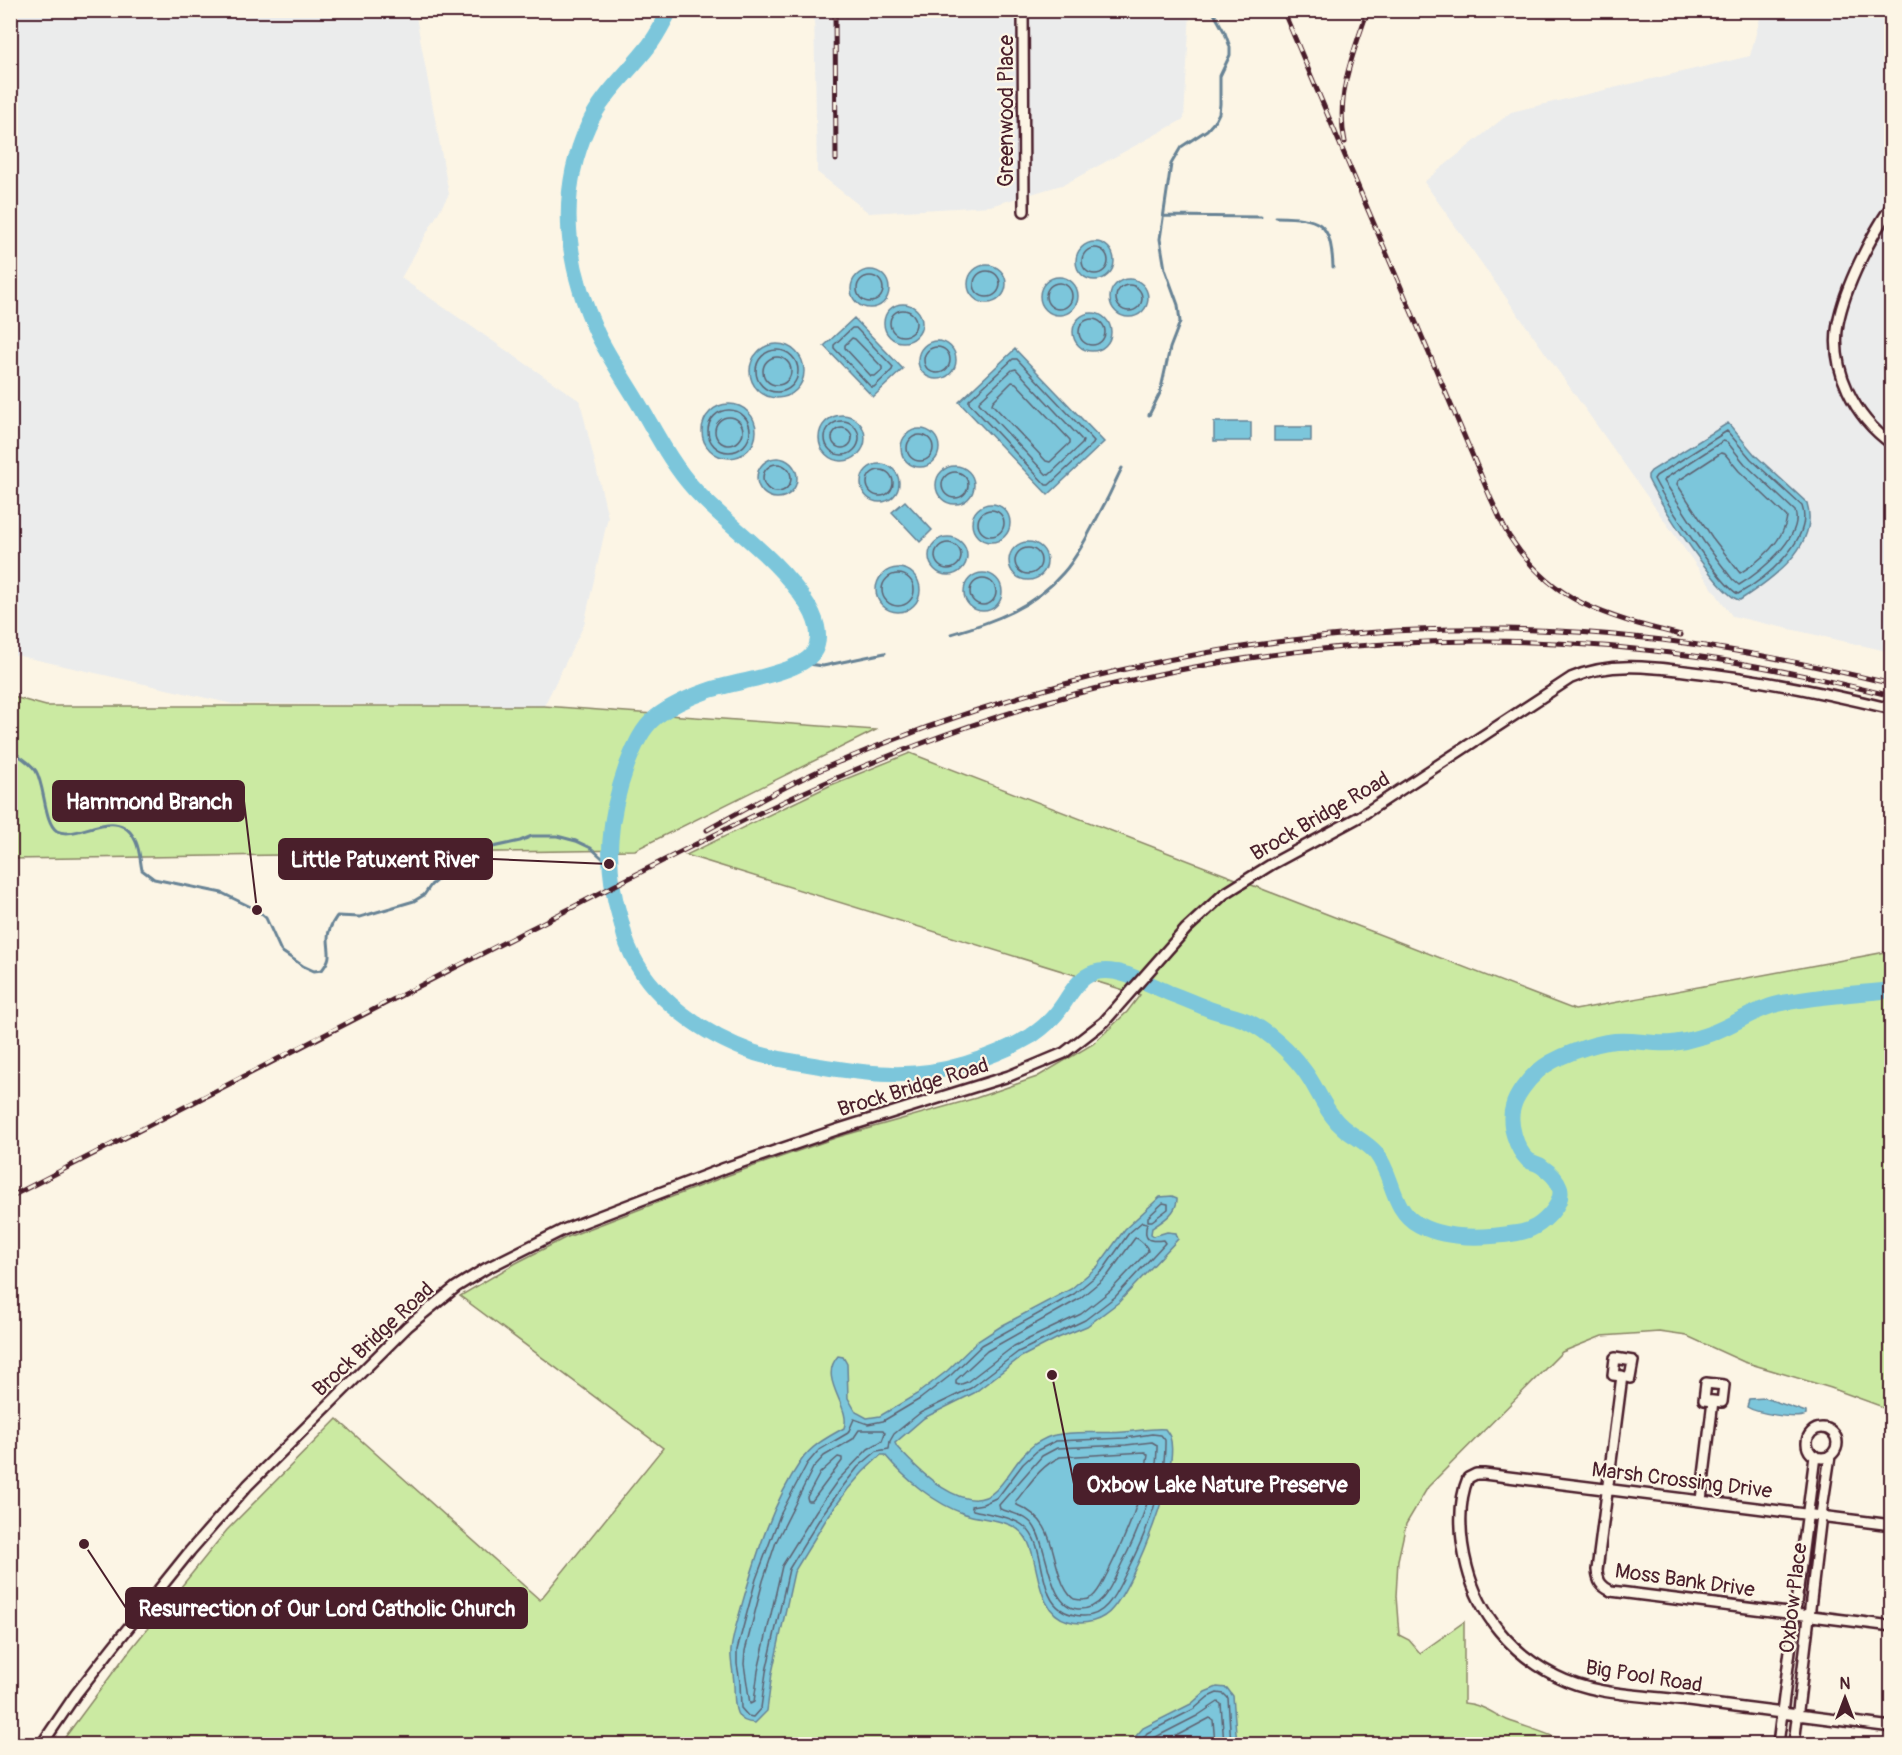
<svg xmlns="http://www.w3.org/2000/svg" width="1902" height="1755" font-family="Pangolin,sans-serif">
<rect width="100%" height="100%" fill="#fcf5e5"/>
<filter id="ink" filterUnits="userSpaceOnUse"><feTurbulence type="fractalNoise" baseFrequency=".0167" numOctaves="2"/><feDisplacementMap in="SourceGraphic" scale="12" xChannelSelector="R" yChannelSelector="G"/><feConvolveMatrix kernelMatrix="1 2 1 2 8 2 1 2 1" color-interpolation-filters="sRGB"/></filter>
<g filter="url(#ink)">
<path fill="#ebecec" d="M11,11H415L449,194L401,278L580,401L608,517L584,625L544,706L233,704L11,654Z
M814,11H1190L1184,119L1065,184L990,206L869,213L817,172Z
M1762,11H1891V652L1732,616L1424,182L1511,112L1750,56Z"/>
<path fill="#cbeaa2" stroke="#8a8466" stroke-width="1.5" d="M10,696L46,706H544L876,730L635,850L11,859Z
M910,753L1575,1010L1891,951V1410L1831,1388L1744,1362L1687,1336L1659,1332L1602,1336L1562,1352L1428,1487L1406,1524L1398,1560L1396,1596L1399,1635L1409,1640L1420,1653L1464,1622V1703C1481,1704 1492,1713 1507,1720C1528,1728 1550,1733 1569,1744H60L126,1655L227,1530L337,1419L540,1600L663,1448L460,1296L516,1263L565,1238L726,1176L838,1137L976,1098L1037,1077L1093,1044L1127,1012L1140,995L686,855L831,785Z"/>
<path fill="#7bc6db" stroke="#678395" stroke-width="1.5" d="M1076 261a19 19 0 1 1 38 0a19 19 0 1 1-38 0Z
M968 284a19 19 0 1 1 38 0a19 19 0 1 1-38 0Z
M851 289a19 19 0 1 1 38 0a19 19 0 1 1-38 0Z
M1040 296a19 19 0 1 1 38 0a19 19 0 1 1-38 0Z
M1110 298a19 19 0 1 1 38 0a19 19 0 1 1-38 0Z
M884 323a19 19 0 1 1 38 0a19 19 0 1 1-38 0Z
M1073 332a19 19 0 1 1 38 0a19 19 0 1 1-38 0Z
M854,318L903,369L873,397L824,346Z
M918 360a19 19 0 1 1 38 0a19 19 0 1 1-38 0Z
M750 371a27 27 0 1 1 54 0a27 27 0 1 1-54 0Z
M1015,349L1104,442L1048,495L959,402Z
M702 431a27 27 0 1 1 54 0a27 27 0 1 1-54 0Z
M819 438a23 23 0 1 1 46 0a23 23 0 1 1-46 0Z
M1214,422H1251V441H1214Z
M1728,423L1755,455L1807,503C1820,546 1771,580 1740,600C1722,600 1657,499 1648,479V475L1651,471Z
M1274,427H1311V441H1274Z
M901 448a19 19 0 1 1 38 0a19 19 0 1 1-38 0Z
M757 478a20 20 0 1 1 40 0a20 20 0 1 1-40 0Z
M861 483a19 19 0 1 1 38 0a19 19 0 1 1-38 0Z
M936 485a19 19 0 1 1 38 0a19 19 0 1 1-38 0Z
M905,501L932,530L920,542L892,512Z
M972 523a19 19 0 1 1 38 0a19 19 0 1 1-38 0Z
M929 556a19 19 0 1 1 38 0a19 19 0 1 1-38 0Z
M1009 561a19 19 0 1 1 38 0a19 19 0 1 1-38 0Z
M876 590a22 22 0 1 1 44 0a22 22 0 1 1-44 0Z
M964 592a19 19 0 1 1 38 0a19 19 0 1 1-38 0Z
M1172,1196L1177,1198C1178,1212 1163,1221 1152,1228L1151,1234L1154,1236L1167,1232L1176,1233L1178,1239L1119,1302L1087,1326L1058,1338L1021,1357L974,1393L924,1418L895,1443L897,1447C916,1468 966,1520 996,1490C1010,1476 1018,1456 1035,1444C1040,1441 1049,1436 1055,1435C1077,1430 1102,1434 1124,1432C1138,1431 1151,1428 1165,1429C1167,1432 1169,1434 1170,1437C1181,1468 1134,1583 1113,1608C1103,1621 1084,1626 1068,1621C1031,1611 1042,1551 1021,1532C1008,1519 982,1520 965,1514C935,1504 905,1479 885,1455H881L863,1472L848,1489L827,1518L794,1572L772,1673L767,1711L755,1723C732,1722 735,1704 734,1686C734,1673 730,1662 731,1650C733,1633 739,1616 743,1601C757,1553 773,1502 801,1461C812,1445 828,1437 844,1428C852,1407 817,1379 838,1356L843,1357L847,1364L848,1398L856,1412L867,1418L880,1416L917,1394L947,1371L978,1341L1003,1325L1071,1289L1098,1266L1125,1229L1160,1197Z
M1765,1398L1806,1412V1415C1796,1420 1756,1413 1747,1407L1749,1399Z
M1217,1687L1227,1688L1233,1696L1237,1744H1129L1143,1728L1191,1704L1205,1692Z"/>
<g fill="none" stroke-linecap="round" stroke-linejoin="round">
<path stroke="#5e6271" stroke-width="1.5" d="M1082 261a13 13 0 1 1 26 0a13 13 0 1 1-26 0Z
M974 284a13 13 0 1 1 26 0a13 13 0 1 1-26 0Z
M857 289a13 13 0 1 1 26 0a13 13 0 1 1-26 0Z
M1046 296a13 13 0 1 1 26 0a13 13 0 1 1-26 0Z
M1116 298a13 13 0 1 1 26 0a13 13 0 1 1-26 0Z
M890 323a13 13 0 1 1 26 0a13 13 0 1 1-26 0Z
M1079 332a13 13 0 1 1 26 0a13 13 0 1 1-26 0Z
M852,328H856L893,367L892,370L874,387H871L834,348V345Z
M852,338L855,339L882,367V370L875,376H871L845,348V345Z
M924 360a13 13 0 1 1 26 0a13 13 0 1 1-26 0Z
M756 371a21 21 0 1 1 42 0a21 21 0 1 1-42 0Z
M763 371a14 14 0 1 1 28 0a14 14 0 1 1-28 0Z
M1013,359H1017L1094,441L1093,444L1049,485H1046L969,403V400Z
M1016,369L1083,441L1082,444L1049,475L1046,474L979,403L980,400L1012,370Z
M1012,382L1016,383L1070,440V443L1050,462L1046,461L992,404L993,401Z
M708 431a21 21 0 1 1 42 0a21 21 0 1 1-42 0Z
M715 431a14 14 0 1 1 28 0a14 14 0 1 1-28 0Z
M825 438a17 17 0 1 1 34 0a17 17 0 1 1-34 0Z
M832 438a10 10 0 1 1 20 0a10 10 0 1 1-20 0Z
M1727,431L1751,459L1802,506C1814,540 1764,580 1738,594C1721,586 1664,499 1654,479L1656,476Z
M907 448a13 13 0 1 1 26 0a13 13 0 1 1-26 0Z
M1723,441L1727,442L1745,464L1795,511C1804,537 1759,573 1739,585L1733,580L1704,542L1664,481L1666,478Z
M1721,453L1725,454L1739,471L1787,517C1784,541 1760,561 1740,573L1712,537L1677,484L1678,481Z
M763 478a14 14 0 1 1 28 0a14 14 0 1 1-28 0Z
M867 483a13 13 0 1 1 26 0a13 13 0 1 1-26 0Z
M942 485a13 13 0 1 1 26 0a13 13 0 1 1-26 0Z
M978 523a13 13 0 1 1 26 0a13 13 0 1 1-26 0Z
M935 556a13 13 0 1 1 26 0a13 13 0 1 1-26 0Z
M1015 561a13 13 0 1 1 26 0a13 13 0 1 1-26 0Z
M882 590a16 16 0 1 1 32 0a16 16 0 1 1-32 0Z
M970 592a13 13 0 1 1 26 0a13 13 0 1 1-26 0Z
M1163,1203L1168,1204V1209L1152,1221H1148V1217Z
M1142,1222L1147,1223C1143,1240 1148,1242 1163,1240L1165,1243L1115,1297L1085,1320L1018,1352L971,1388L920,1413L894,1434L890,1441L889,1449L877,1451L858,1467L844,1485L822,1515L789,1569L766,1672L761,1708L753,1717L748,1716L741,1708L740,1682L737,1664V1650L756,1579L780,1515L807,1464L819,1450L848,1433L854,1419L868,1424L883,1421L920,1399L951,1375L982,1345L1074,1294L1103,1270L1129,1233Z
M1135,1238C1139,1238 1148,1247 1148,1251L1110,1291L1081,1314L1014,1346L967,1382L959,1385L956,1384V1380L987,1351L1079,1299L1108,1275Z
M859,1430H883L885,1433L882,1441L868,1449L838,1480L816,1511L782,1566L758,1671L754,1702L750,1704L744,1664L745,1651L763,1581L776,1542L813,1468L824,1456L853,1439Z
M1152,1434L1161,1435L1165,1440C1166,1484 1147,1532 1127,1571C1117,1590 1107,1618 1082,1616C1030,1613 1052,1550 1025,1527C1012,1516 989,1514 973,1510L971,1506L983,1504L998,1497L1023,1464L1038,1450L1056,1441L1125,1438Z
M1152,1442L1157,1445C1158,1481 1139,1531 1122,1563C1112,1583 1104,1610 1078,1609C1047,1607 1049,1546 1033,1525C1025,1515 1011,1513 1000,1509L999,1505L1042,1456L1057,1448L1126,1445Z
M1145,1452L1148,1455C1143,1497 1126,1536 1107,1574C1103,1581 1099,1592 1092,1597C1086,1601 1080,1600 1074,1599C1068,1595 1066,1590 1063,1584C1049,1551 1056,1521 1017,1505L1016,1501C1030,1484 1039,1467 1060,1457Z
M838,1457L842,1458V1461L812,1501H808L807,1497L820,1473Z
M1139,1744L1147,1733L1194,1709L1208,1697L1217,1693L1224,1694L1228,1698L1231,1744
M1148,1744L1152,1739L1197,1716L1218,1702L1221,1704L1224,1744
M1161,1744L1210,1718L1213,1720L1215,1744"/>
<path stroke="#678395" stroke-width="3" d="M1164,216L1261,217
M1276,217C1319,218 1331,220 1333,267
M1149,415L1160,393L1170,348L1180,322L1178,305L1165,269L1160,239L1171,164L1181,147L1207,130L1215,121L1219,113L1220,104V76L1230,55V47L1225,33L1212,10
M951,634C993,622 1034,607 1063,573C1079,555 1094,523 1106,501C1112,490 1116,479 1122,468
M801,663L823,666L885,653
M10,750C19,756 30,762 36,771C45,786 44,823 57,831C78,842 119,802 136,842C140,851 140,861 142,870L154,879L222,893L257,910L266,918L281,951L303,966L314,971L322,970C333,956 328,953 328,938C328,929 333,922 337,916L360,917L414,901L424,895L431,885L445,873L464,861L493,847L520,841L532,836H557L576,841L591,848L609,864"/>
<path stroke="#7bc6db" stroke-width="16" d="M670,10C663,23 657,36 648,47C628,73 602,95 588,126C557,194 566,266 597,333C609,358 626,382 640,406C657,435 672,465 695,490C730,528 776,556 805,601C815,615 824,637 813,653C799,674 731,682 707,691C690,697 670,706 656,717C641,729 634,748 627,765C608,818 604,865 620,918C623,927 624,937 628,946C649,998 704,1035 755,1053C778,1060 802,1063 825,1067C875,1075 917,1079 966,1064C988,1057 1011,1048 1031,1036C1043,1028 1054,1018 1062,1006C1076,985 1085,966 1116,972C1134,975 1153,986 1169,993C1183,998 1196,1004 1209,1009C1222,1014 1237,1016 1249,1022C1269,1032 1290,1052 1303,1069C1315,1084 1321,1102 1333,1117C1344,1133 1364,1139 1376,1153C1394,1176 1391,1210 1419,1225C1447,1240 1486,1238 1517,1233C1532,1231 1542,1224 1552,1212C1568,1193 1560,1179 1541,1166C1537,1163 1532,1163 1528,1160C1516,1149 1508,1123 1513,1107C1516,1095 1528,1080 1537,1072C1553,1057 1593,1043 1615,1041C1634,1039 1653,1045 1672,1043C1682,1042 1691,1040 1700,1037C1728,1030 1751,1010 1778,1004C1815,996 1854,994 1892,990"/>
<g stroke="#4a1f2b" stroke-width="14">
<path id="minor" d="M1023,10L1024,211
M1892,205C1871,236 1845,286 1838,323C1830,369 1854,417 1892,444
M1622,1376L1613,1375L1615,1358L1633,1361L1630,1378L1622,1376L1597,1570C1598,1582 1601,1586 1611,1591L1892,1626
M1807 1443a15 15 0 1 1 30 0a15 15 0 1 1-30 0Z
M1701,1500L1713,1401L1722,1402L1724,1385L1706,1383L1704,1400L1713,1401
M1892,1525L1484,1474H1476L1468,1478C1457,1504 1460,1540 1467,1567C1479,1615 1512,1654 1556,1676C1593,1695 1640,1695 1680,1700C1750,1709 1821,1718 1892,1727
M42,1744L76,1694L112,1648L190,1551L248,1485L408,1326L456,1287L485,1269L563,1230L725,1168L836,1130L1009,1076L1064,1053L1104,1022L1186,929L1224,894L1272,864L1359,817L1571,678C1610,661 1652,667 1693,672C1761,679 1826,693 1892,709
M1778,1744L1815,1456
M1794,1744L1821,1515L1830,1456"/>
</g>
<use href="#minor" stroke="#fcf5e5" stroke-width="9"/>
<g stroke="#4a1f2b" stroke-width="5">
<path id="rail" d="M835,10L836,160
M1283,10L1491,499C1497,511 1502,525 1509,536C1553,604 1608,617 1681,635
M1345,142C1335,97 1353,53 1368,10
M707,830C747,808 786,785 827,767C1083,656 1366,607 1644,638C1728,647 1810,664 1892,684
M10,1197C183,1107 356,1017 530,929C656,865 780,797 912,747C1161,651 1430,619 1694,656C1761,665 1826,680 1892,696"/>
</g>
<use href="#rail" stroke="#fcf5e5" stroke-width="3" stroke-dasharray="9" stroke-linecap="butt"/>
</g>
</g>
<g text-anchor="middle" stroke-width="4.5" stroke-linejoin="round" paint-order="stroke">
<g font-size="21" fill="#4a1f2b" stroke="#fcf5e5">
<text transform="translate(1006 111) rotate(-90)" y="7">Greenwood Place</text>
<text transform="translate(1320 816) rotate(-30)" y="7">Brock Bridge Road</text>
<text transform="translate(913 1087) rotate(-17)" y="7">Brock Bridge Road</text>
<text transform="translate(373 1339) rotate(-43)" y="7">Brock Bridge Road</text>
<text transform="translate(1682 1480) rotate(7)" y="7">Marsh Crossing Drive</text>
<text transform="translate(1685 1580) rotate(8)" y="7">Moss Bank Drive</text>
<text transform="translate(1793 1598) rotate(-83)" y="7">Oxbow Place</text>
<text transform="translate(1644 1676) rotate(9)" y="7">Big Pool Road</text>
</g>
</g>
<path fill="none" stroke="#4a1f2b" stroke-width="2" d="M257 910L244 801M609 864L492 859M1052 1375L1074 1484M84 1544L126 1608"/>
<g fill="#4a1f2b" stroke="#fcf5e5" stroke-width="2">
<circle cx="257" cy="910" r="6"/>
<circle cx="609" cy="864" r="6"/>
<circle cx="1052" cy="1375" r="6"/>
<circle cx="84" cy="1544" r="6"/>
</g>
<g fill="#4a1f2b" stroke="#4a1f2b" stroke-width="2">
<rect x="53" y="781" width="191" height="40" rx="6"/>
<rect x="279" y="839" width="213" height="40" rx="6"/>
<rect x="1074" y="1464" width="285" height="40" rx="6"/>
<rect x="126" y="1588" width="401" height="40" rx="6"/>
</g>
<g font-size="22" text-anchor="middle" font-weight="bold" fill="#fff">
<text x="149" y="809">Hammond Branch</text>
<text x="385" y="867">Little Patuxent River</text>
<text x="1217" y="1492">Oxbow Lake Nature Preserve</text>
<text x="327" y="1616">Resurrection of Our Lord Catholic Church</text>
</g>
<rect width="1902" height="1755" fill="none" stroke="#fcf5e5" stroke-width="36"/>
<rect x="18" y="18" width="1866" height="1719" fill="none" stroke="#4a1f2b" stroke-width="2" filter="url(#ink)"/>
<g transform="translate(1845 1698)" stroke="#fcf5e5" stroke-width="4.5" paint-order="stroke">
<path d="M0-4.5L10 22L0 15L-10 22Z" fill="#4a1f2b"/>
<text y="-9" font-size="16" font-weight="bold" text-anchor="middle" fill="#4a1f2b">N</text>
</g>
</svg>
